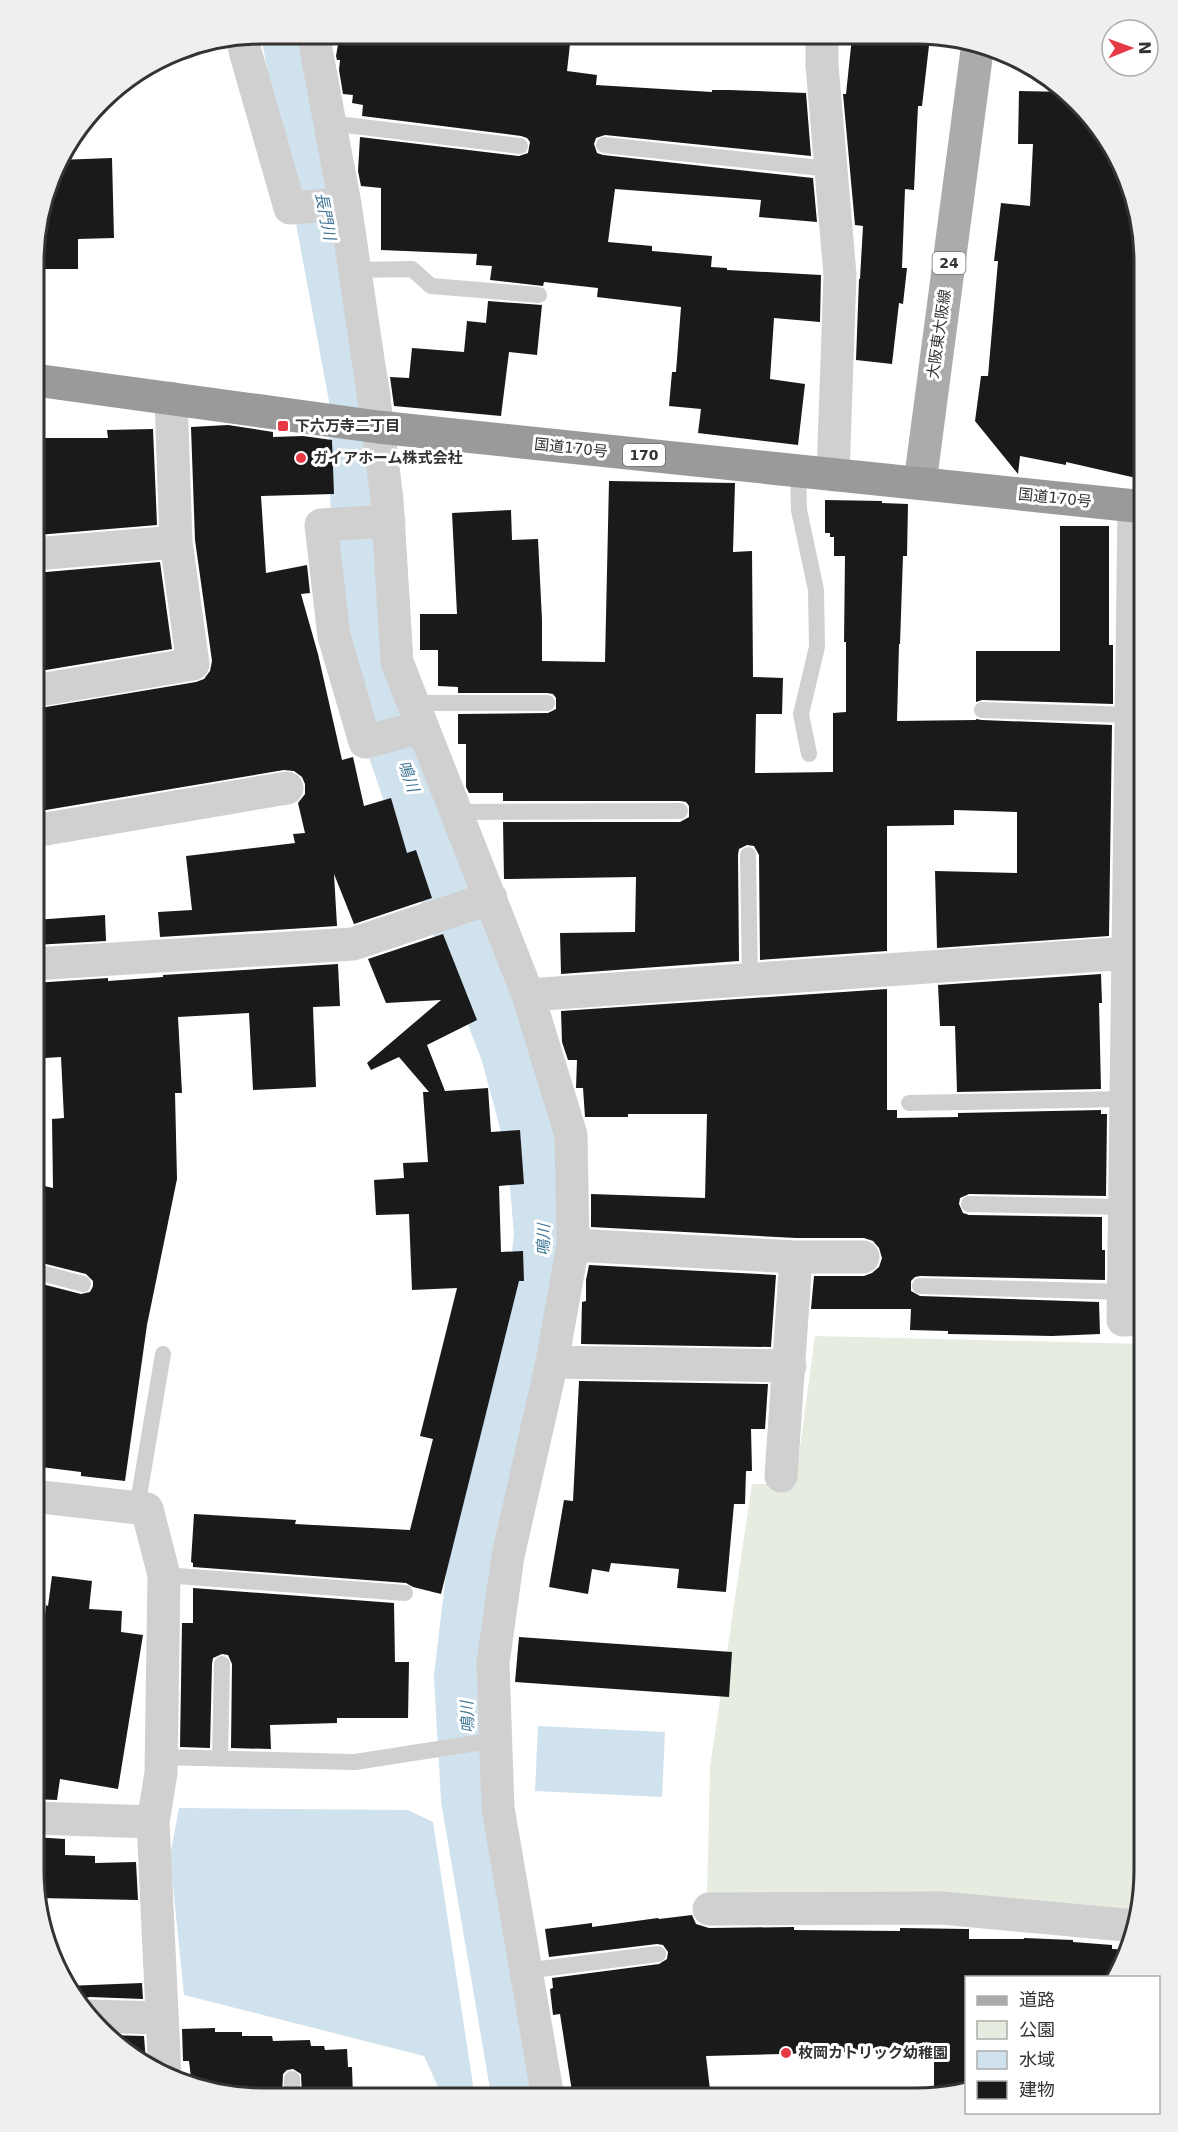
<svg xmlns="http://www.w3.org/2000/svg" width="1178" height="2132" font-family="'DejaVu Sans','Noto Sans JP',sans-serif">
<rect width="100%" height="100%" fill="#fff"/>
<path fill="#e6ecdf" d="M815,1336L1145,1344L1144,1886L1138,1914L707,1899L710,1767L752,1484H795Z"/>
<path fill="#cfe2ee" d="M538,1726L665,1732L662,1797L535,1791Z
M179,1808L408,1810L433,1822L475,2098H443L424,2056L184,1995L170,1856Z"/>
<g fill="none" stroke-linecap="round" stroke-linejoin="round">
<path stroke="#cfe2ee" stroke-width="62" d="M292,33L360,398L363,616L389,721L431,842L511,1050L538,1150L545,1234L537,1319L512,1430L480,1551L465,1677L472,1799L523,2098"/>
</g>
<path fill="#1a1a1a" d="M340,33L571,35L567,71L597,75L596,85L712,92V90H729L806,93L811,156L605,135L596,138L594,144L597,153L603,155L813,178L817,222L759,217L761,200L615,189L608,242L652,246V251L712,256L711,267L727,268V270L821,275L820,322L774,318L770,379L805,384L798,445L698,433L701,409L669,406L672,372H676L681,307L597,297L598,288L544,282L543,286L490,280L492,266L476,265L477,254L381,250V188L361,186L358,171L360,137L519,156L528,153L530,142L527,138L521,136L362,116L363,105L352,103L353,95L343,94L339,70L340,60H337L336,56Z
M852,37H930L922,106H918L914,190L905,189L902,268H907L903,304L899,303L892,364L856,360L859,279H860L863,226L855,225L843,94H846Z
M1019,91L1069,92L1106,134L1133,188L1145,262V480L1066,462V465L1020,456L1018,474L975,421L981,376H988L998,261H994L1001,203L1030,206L1033,144H1018Z
M112,158L114,238L78,239V269H42V249L35,250V232L57,160Z
M488,301L542,305L537,355L509,352L501,416L394,406L390,377L409,378L412,348L464,352L467,321L486,323Z
M228,425L273,432V437L303,436L332,440L334,494L261,496L266,573L307,565L310,593L301,594L318,654L342,760L353,757L364,806L391,798L407,853L416,850L432,898L354,924L334,874L337,926L160,937L158,912L192,910L186,856L295,843L293,834L305,833L298,803L305,794V784L302,777L294,771L284,770L34,812V709L196,682L204,679L210,671L212,661L195,540L191,427Z
M153,429L157,525L37,535L35,438H108L107,430Z
M609,481L735,483L733,552L752,551L753,677L783,678L782,714H756L755,773L833,772V713L846,712V642H844L845,556H834V537H830V533H825V500L882,501V503L908,504L907,556H903L900,644H899L897,721L976,720V719L982,720L1112,725L1109,936L937,948L935,871L1017,873V812L954,810V825L887,826V951L760,960L759,855L754,846L747,845L739,849L738,855L739,961L561,974L560,933L635,932L636,877L504,879L503,822H680L689,817V806L686,802L680,801H503V793H469L466,787V744H458V714L548,713L556,709V698L553,694L547,693H458V687L438,686V650H420V614H457L452,513L511,510L512,540L538,539L542,620V661L605,662Z
M1060,526H1109V645H1113V704L982,700L976,702V651H1060Z
M160,562L172,649L34,672L35,573Z
M105,915L106,941L34,945V920Z
M443,934L477,1020L427,1045L445,1091L488,1088L491,1132L520,1130L524,1184L499,1186L501,1252L523,1251L524,1281H519L441,1594L413,1587L406,1583L193,1567V1563L191,1562L194,1514L296,1520L295,1524L410,1530L433,1439L420,1436L457,1288L412,1290L409,1214L376,1215L374,1180L404,1178L403,1163L428,1162L423,1092H429L399,1057L371,1070L367,1063L441,1000L386,1003L368,959Z
M338,964L340,1006L313,1007L316,1087L253,1090L249,1013L178,1017L182,1093H175L177,1179L147,1325L125,1481L81,1476V1472L33,1466L34,1369L38,1331L34,1330V1282L81,1294L90,1292L93,1286V1281L86,1274L34,1261V1193L38,1194L40,1185L53,1188L52,1119L64,1118L61,1057L45,1058L44,1039L34,1024V983L108,978V981L163,977V975Z
M1101,974L1102,1003H1099L1101,1089L957,1092L955,1026H940L938,985Z
M887,989V1110H897V1118L958,1117V1113L1101,1110V1114H1107L1106,1196L969,1194L960,1198L959,1204L963,1213L969,1215L1102,1217V1250H1105V1280L920,1276L915,1277L911,1281V1291L920,1296L1099,1302L1100,1334L1052,1336L948,1334V1331L910,1330L911,1309H811L814,1276H864L872,1273L879,1267L882,1258L879,1248L873,1241L864,1238H796L591,1227V1194L705,1198L707,1114H628V1117H585L583,1088H576L577,1060H568L562,1042L561,1011Z
M589,1265L776,1275L771,1347L581,1344L582,1302L586,1301V1280Z
M579,1381L768,1384L765,1429H751L752,1471H746L745,1504H734L726,1592L677,1588L679,1569L611,1563L609,1572L592,1569L588,1594L549,1587L564,1500L573,1501Z
M52,1576L92,1581L89,1609L122,1611L121,1632L143,1635L118,1789L60,1779L57,1800L33,1799V1689L39,1648H42L46,1605L48,1606Z
M193,1588L394,1603L395,1662H409L408,1718H337V1723L270,1725L271,1749L231,1748L232,1664L228,1655L222,1654L213,1658L212,1664L210,1748L180,1747L182,1623H193Z
M519,1637L732,1652L729,1697L515,1682Z
M33,1837L65,1839V1855L95,1856V1863L136,1862L138,1900L38,1898L33,1870Z
M692,1915L696,1924L709,1928L794,1927V1930L900,1931V1928L967,1929H969V1939H1024V1938L1073,1940V1942L1112,1945V1949L1130,1950L1128,1958L1116,1977H966L965,2091L934,2096V2050L706,2056L711,2098H573L560,2014L553,2015L550,1989L553,1988L552,1978L659,1964L667,1959L668,1952L663,1945L657,1944L549,1957L545,1929L592,1923V1927L658,1918L659,1919Z
M142,1983L143,1999L90,1997L81,1999L77,2003L66,1986Z
M215,2028V2032H242V2036H272L273,2041L310,2040L311,2046H324L325,2050L347,2049L348,2067H352L353,2097H302L301,2074L293,2069L287,2070L283,2074L282,2097H232L192,2086L189,2061H183L182,2029Z
M107,2035L144,2036L146,2062H140L122,2052Z"/>
<g fill="none" stroke-linecap="round" stroke-linejoin="round">
<path stroke="#d0d0d0" stroke-width="16" d="M329,123L520,146
M604,145L830,169
M354,270L412,269L431,286L539,295
M798,471L799,510L816,590L817,647L801,714L809,754
M413,703H547
M982,710L1131,715
M456,812L680,811
M748,855L750,980
M909,1103L1126,1099
M969,1204L1125,1207
M34,1271L83,1284
M920,1286L1123,1292
M137,1508L163,1354
M164,1575L405,1593
M160,1757L355,1762L496,1740
M220,1759L222,1664
M525,1971L658,1954
M292,2079V2097"/>
<path stroke="#d0d0d0" stroke-width="33" d="M313,33L345,204L378,427L387,500L397,662L528,995L571,1135L573,1245L552,1362L508,1556L493,1663L498,1808L548,2098
M822,36V65L840,275L833,475
M243,37L245,51L290,208L345,204
M1134,507L1123,1320L1145,1319
M389,521L321,525L334,636L365,742L422,727
M35,554L176,542
M34,691L193,664L176,542L171,398
M34,831L287,788
M34,964L353,944L491,898
M528,995L1128,953
M573,1245L796,1257H863
M552,1362L790,1366
M781,1476L796,1257
M33,1496L147,1509L164,1575L161,1773L153,1822L165,2076
M33,1818L153,1822
M709,1909L942,1908L1135,1926
M89,2016L162,2018"/>
<path stroke="#ababab" stroke-width="33" d="M920,483L978,43"/>
<path stroke="#9a9a9a" stroke-width="33" d="M35,380L378,427L1145,507"/>
</g>
<g fill="#e63946" stroke="#fff" stroke-width="2">
<rect x="277" y="420" width="12" height="12" rx="3"/>
<circle cx="301" cy="458" r="6"/>
<circle cx="786" cy="2053" r="6"/>
</g>
<g text-anchor="middle" stroke-width="6" stroke-linejoin="round" paint-order="stroke">
<g fill="#fff" stroke="#707070" stroke-width="1.5">
<rect x="932.5" y="252" width="33" height="22" rx="4.5"/>
<rect x="623" y="444" width="42" height="22" rx="4.5"/>
</g>
<g font-size="14" font-weight="bold" fill="#333">
<text x="949" y="268">24</text>
<text x="644" y="460">170</text>
</g>
<g font-size="15" fill="#333" stroke="#fff">
<text transform="translate(939 334) rotate(-82)" y="5">大阪東大阪線</text>
<text transform="translate(571 448) rotate(6)" y="5">国道170号</text>
<text transform="translate(1055 498) rotate(6)" y="5">国道170号</text>
</g>
<g font-size="15" font-weight="bold" fill="#333" stroke="#fff" text-anchor="start">
<text x="295" y="431">下六万寺二丁目</text>
<text x="313" y="463">ガイアホーム株式会社</text>
<text x="798" y="2058">枚岡カトリック幼稚園</text>
</g>
<g font-size="16" font-style="italic" fill="#3f7597" stroke="#fff">
<text transform="translate(326 216) rotate(79)" y="6">長門川</text>
<text transform="translate(409 776) rotate(70)" y="6">鳴川</text>
<text transform="translate(543 1240) rotate(-89)" y="6">鳴川</text>
<text transform="translate(467 1717) rotate(-93)" y="6">鳴川</text>
</g>
</g>
<path d="M0 0H1178V2132H0ZM262 44H916A218 218 0 0 1 1134 262V1870A218 218 0 0 1 916 2088H262A218 218 0 0 1 44 1870V262A218 218 0 0 1 262 44Z" fill="#efefef" fill-rule="evenodd"/>
<path fill="none" stroke="#333" stroke-width="3" d="M262 44H916A218 218 0 0 1 1134 262V1870A218 218 0 0 1 916 2088H262A218 218 0 0 1 44 1870V262A218 218 0 0 1 262 44Z"/>
<rect x="965" y="1976" width="195" height="138" fill="#ffffff" stroke="#adadad" stroke-width="1.5"/>
<rect x="977" y="1996" width="30" height="9" fill="#ababab" stroke="#adadad" stroke-width="1.5"/>
<text x="1019" y="2006" font-size="18" fill="#333333">道路</text>
<rect x="977" y="2021" width="30" height="18" fill="#e6ecdf" stroke="#adadad" stroke-width="1.5"/>
<text x="1019" y="2036" font-size="18" fill="#333333">公園</text>
<rect x="977" y="2051" width="30" height="18" fill="#cfe2ee" stroke="#adadad" stroke-width="1.5"/>
<text x="1019" y="2066" font-size="18" fill="#333333">水域</text>
<rect x="977" y="2081" width="30" height="18" fill="#1a1a1a" stroke="#adadad" stroke-width="1.5"/>
<text x="1019" y="2096" font-size="18" fill="#333333">建物</text>
<g transform="translate(1130 48) rotate(89)"><circle r="28" fill="#ffffff" stroke="#adadad" stroke-width="1.5"/>
<path d="M0-4.5L10 22L0 15L-10 22Z" fill="#e63946"/>
<text y="-9" font-size="16" font-weight="bold" text-anchor="middle" fill="#333333">N</text>
</g>
</svg>
